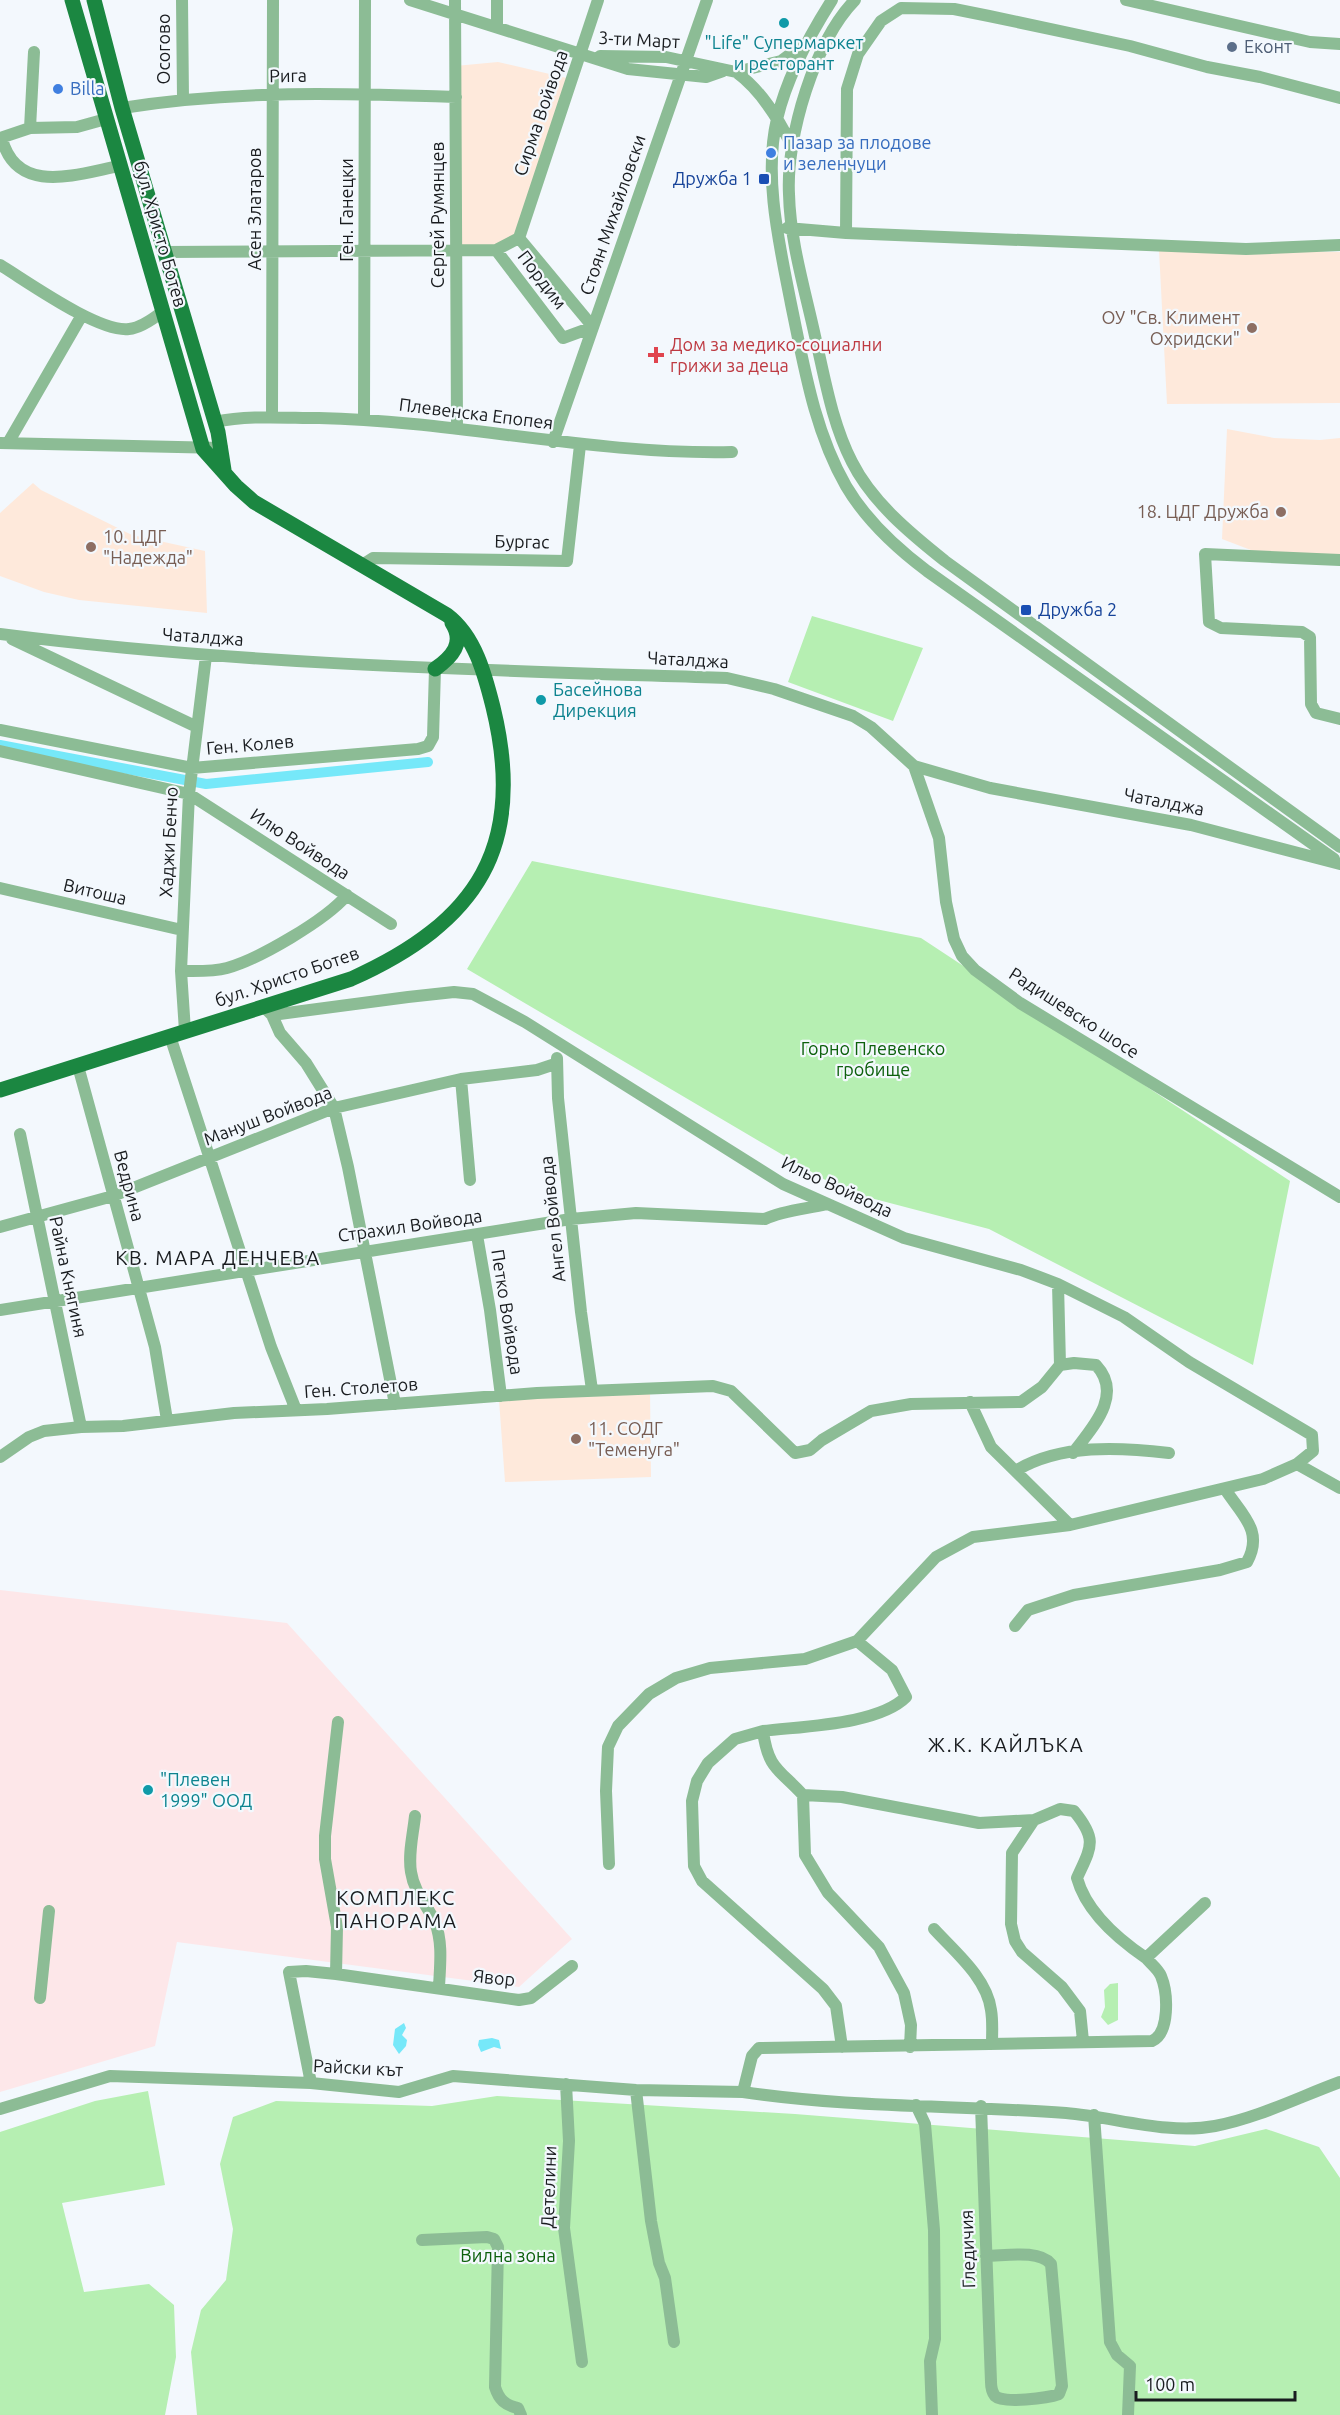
<svg xmlns="http://www.w3.org/2000/svg" width="1340" height="2415" font-family="Ubuntu,sans-serif">
<rect width="100%" height="100%" fill="#f3f8fd"/>
<path fill="#fde7e9" d="M0,1590L287,1623L572,1939L519,1987L177,1942L155,2046L0,2092Z"/>
<path fill="#fee9db" d="M498,62L571,79L519,238L496,250L456,249L455,66Z
M1159,250L1340,252V403L1167,404Z
M1227,429L1274,438L1320,440L1340,438V555L1256,552L1222,539Z
M33,483L41,490L132,535L205,551L207,613L79,600L44,592L0,576V513Z
M650,1390L651,1477L505,1482L499,1400Z"/>
<path fill="#b6efb2" d="M812,616L923,648L893,721L788,682Z
M532,861L921,938L1290,1181L1253,1365L989,1229L844,1191L467,969Z
M1118,1983V2020L1108,2025L1101,2017L1105,2007L1104,1990L1110,1984Z
M148,2091L165,2185L62,2203L84,2292L149,2284L174,2305L176,2357L165,2415H0V2132L95,2101Z
M497,2096L795,2114L1195,2146L1266,2129L1319,2147L1340,2178V2415H197L191,2352L201,2310L226,2280L233,2229L220,2164L233,2117L276,2101L432,2106Z"/>
<path fill="#76e8f9" d="M404,2023L406,2028L402,2035L407,2040L406,2046L399,2054L393,2045L395,2029Z
M492,2038L499,2040L501,2049L494,2047L481,2052L478,2045L479,2040Z"/>
<g fill="none" stroke-linecap="round" stroke-linejoin="round">
<path stroke="#76e8f9" stroke-width="10" d="M0,745L206,784L428,762"/>
<path stroke="#8cbc95" stroke-width="12" d="M182,0L183,98
M410,0L628,69L706,77L723,71
M455,0L457,429
M832,0C809,36 787,77 777,119C763,177 780,247 791,304C804,366 814,430 846,486C866,520 895,547 927,571L1334,859
M855,0C815,41 786,136 789,194C790,241 805,290 815,336C825,379 832,423 852,462C872,502 911,534 945,561L1340,847
M1126,0L1310,42L1340,44
M497,26V0
M600,56L666,57L736,72L781,61L804,44
M736,72C761,90 778,118 792,146
M122,108C233,90 344,93 456,97
M30,128L77,127L106,119
M0,138L30,128L34,52
M2,139C17,196 77,174 119,166
M787,228L846,233L1246,249L1340,245
M846,233L847,89L858,54L881,21L901,8L954,9L989,16L1130,46L1207,67L1260,77L1340,98
M519,238L598,0
M164,252L496,250L519,238L593,327L563,338L496,250
M0,265C28,282 99,333 129,329C140,328 153,319 162,312
M272,417L273,0
M364,419L365,0
M215,422C249,415 285,418 319,418C458,421 593,455 732,452
M553,442L707,0
M0,443L222,448
M8,443L82,315
M1340,560L1205,554L1209,622L1221,628L1302,632L1310,637L1311,704L1316,713L1340,719
M362,565L373,558L567,561L580,445
M0,634C241,665 484,670 727,678L774,689L853,716L871,727L914,766L990,788L1191,825L1340,864
M12,639L197,727
M0,730L192,768L418,749L428,746L433,737L435,669
M0,751L189,794L391,924
M914,766L939,838L946,902L954,939L962,956L975,970L1020,1003L1340,1197
M0,888L182,930
M181,971C196,971 212,972 227,968C259,959 326,920 347,895
M265,1008L272,1015L408,997L454,992L473,994L525,1022L783,1184L904,1238L1021,1270L1058,1284L1124,1317L1189,1362L1312,1435L1313,1451L1297,1464L1340,1488
M272,1015L280,1033L306,1063L334,1108L348,1167L395,1404
M185,1031L181,971L189,794L206,656
M170,1036L271,1347L296,1410
M557,1058L558,1098L581,1312L592,1390
M78,1066L155,1347L167,1420
M461,1079L470,1180
M20,1134L81,1427
M0,1227L113,1196L334,1108L461,1079L537,1070L555,1064
M477,1235L490,1310L501,1396
M0,1310L571,1219L636,1213L765,1219C784,1210 806,1209 827,1204
M1060,1365L1074,1363L1096,1365C1124,1395 1092,1428 1073,1453
M970,1402L991,1447L1070,1525
M0,1457L29,1437L44,1431L81,1427L123,1426L234,1413L327,1409L537,1393L713,1386L731,1391L795,1453L810,1450L822,1440L871,1411L911,1404L1021,1402L1042,1387L1060,1365L1058,1284
M1017,1470C1061,1444 1119,1447 1169,1453
M1015,1626L1028,1610L1074,1595L1220,1570L1247,1562C1264,1531 1242,1515 1225,1489
M857,1641L892,1670L906,1697C878,1725 802,1726 763,1731C768,1769 779,1769 803,1795L842,1797L979,1823L1034,1820L1060,1809L1074,1811C1098,1840 1091,1847 1077,1878C1086,1911 1118,1939 1146,1958
M763,1731L735,1739L708,1763L697,1781L692,1801L694,1866L702,1881L823,1989L836,2006L842,2047
M803,1795L805,1855L828,1893L879,1947L904,1993L911,2025L910,2047
M415,1816C413,1835 408,1854 411,1872C414,1892 427,1905 435,1922C443,1943 440,1965 439,1987
M1034,1820L1012,1853L1011,1924L1015,1941L1022,1952L1062,1987L1080,2011L1083,2041
M609,1864L606,1791L608,1747L618,1726L649,1694L676,1678L710,1668L805,1659L857,1641L936,1557L973,1537L1070,1525L1263,1479L1297,1464
M934,1929C955,1952 987,1978 991,2010C993,2021 992,2033 992,2044
M336,1974L337,1927L325,1859V1836L338,1722
M40,1998L49,1911
M311,2083L289,1972L306,1971L336,1974L519,2000L531,1998L572,1966
M566,2084L569,2141L564,2228L582,2362
M636,2090L651,2221L659,2263L665,2278L674,2342
M743,2092C850,2108 958,2105 1066,2113C1115,2117 1167,2135 1215,2126C1258,2118 1299,2097 1340,2082
M916,2105L925,2124L934,2230L935,2339L930,2361L932,2415
M981,2106L991,2382C991,2386 992,2392 995,2396C1003,2404 1048,2398 1059,2394L1062,2386L1051,2264C1039,2249 1004,2256 986,2256
M0,2109L110,2076L311,2083L399,2092L453,2076L636,2090L743,2092L752,2056L759,2048L1152,2041C1170,2033 1168,1993 1161,1976C1158,1969 1151,1964 1146,1958L1205,1903
M1094,2115L1110,2342L1117,2355L1130,2366L1128,2415
M422,2240L487,2237L494,2239L498,2247L495,2387C499,2400 505,2405 518,2408L521,2415"/>
<path stroke="#1b8741" stroke-width="15" d="M94,0L122,108L218,432L224,470
M435,669C452,657 465,643 452,623
M0,1090L351,979C478,922 527,846 493,707C485,675 475,636 447,615L254,502L236,486L203,449L72,0"/>
</g>
<g fill="#0f9aa8" stroke="#f3f8fd" stroke-width="2">
<circle cx="784" cy="23" r="6"/>
<circle cx="541" cy="700" r="6"/>
<circle cx="148" cy="1790" r="6"/>
</g>
<circle fill="#5c6f8a" stroke="#f3f8fd" stroke-width="2" cx="1232" cy="47" r="6"/>
<g fill="#3f7fe0" stroke="#f3f8fd" stroke-width="2">
<circle cx="58" cy="89" r="6"/>
<circle cx="771" cy="153" r="6"/>
</g>
<g fill="#1a4fb4" stroke="#f3f8fd" stroke-width="2">
<rect x="758" y="173" width="12" height="12" rx="3"/>
<rect x="1020" y="604" width="12" height="12" rx="3"/>
</g>
<g fill="#8d6e63" stroke="#f3f8fd" stroke-width="2">
<circle cx="1252" cy="328" r="6"/>
<circle cx="1281" cy="512" r="6"/>
<circle cx="91" cy="547" r="6"/>
<circle cx="576" cy="1439" r="6"/>
</g>
<path fill="#e0444e" stroke="#f3f8fd" stroke-width="2" d="M653 346h6v6h6v6h-6v6h-6v-6h-6v-6h6z"/>
<g text-anchor="middle" stroke-width="4.5" stroke-linejoin="round" paint-order="stroke">
<g font-size="18" fill="#191c1f" stroke="#f3f8fd">
<text transform="translate(639 40) rotate(3)" y="6">3-ти Март</text>
<text transform="translate(164 49) rotate(-90)" y="6">Осогово</text>
<text transform="translate(288 76) rotate(-1)" y="6">Рига</text>
<text transform="translate(541 113) rotate(-71)" y="6">Сирма Войвода</text>
<text transform="translate(255 209) rotate(-90)" y="6">Асен Златаров</text>
<text transform="translate(347 210) rotate(-90)" y="6">Ген. Ганецки</text>
<text transform="translate(438 215) rotate(-90)" y="6">Сергей Румянцев</text>
<text transform="translate(613 215) rotate(-71)" y="6">Стоян Михайловски</text>
<text transform="translate(160 234) rotate(74)" y="6">бул. Христо Ботев</text>
<text transform="translate(542 280) rotate(53)" y="6">Пордим</text>
<text transform="translate(476 414) rotate(7)" y="6">Плевенска Епопея</text>
<text transform="translate(522 542) rotate(1)" y="6">Бургас</text>
<text transform="translate(203 637) rotate(4)" y="6">Чаталджа</text>
<text transform="translate(688 660) rotate(3)" y="6">Чаталджа</text>
<text transform="translate(250 745) rotate(-5)" y="6">Ген. Колев</text>
<text transform="translate(1164 802) rotate(11)" y="6">Чаталджа</text>
<text transform="translate(169 842) rotate(-87)" y="6">Хаджи Бенчо</text>
<text transform="translate(300 844) rotate(33)" y="6">Илю Войвода</text>
<text transform="translate(95 892) rotate(13)" y="6">Витоша</text>
<text transform="translate(287 977) rotate(-19)" y="6">бул. Христо Ботев</text>
<text transform="translate(1074 1013) rotate(33)" y="6">Радишевско шосе</text>
<text transform="translate(268 1116) rotate(-21)" y="6">Мануш Войвода</text>
<text transform="translate(129 1186) rotate(75)" y="6">Ведрина</text>
<text transform="translate(837 1187) rotate(25)" y="6">Ильо Войвода</text>
<text transform="translate(553 1219) rotate(-96)" y="6">Ангел Войвода</text>
<text transform="translate(410 1226) rotate(-8)" y="6">Страхил Войвода</text>
<text transform="translate(68 1277) rotate(78)" y="6">Райна Княгиня</text>
<text transform="translate(507 1312) rotate(81)" y="6">Петко Войвода</text>
<text transform="translate(361 1388) rotate(-4)" y="6">Ген. Столетов</text>
<text transform="translate(494 1978) rotate(6)" y="6">Явор</text>
<text transform="translate(358 2068) rotate(3)" y="6">Райски кът</text>
<text transform="translate(549 2187) rotate(-88)" y="6">Детелини</text>
<text transform="translate(968 2249) rotate(-92)" y="6">Гледичия</text>
</g>
<g font-size="18" fill="#0d838f" stroke="#f3f8fd" text-anchor="start">
<text x="784" y="49" text-anchor="middle">"Life" Супермаркет<tspan x="784" dy="21">и ресторант</tspan></text>
<text x="553" y="696">Басейнова<tspan x="553" dy="21">Дирекция</tspan></text>
<text x="160" y="1786">"Плевен<tspan x="160" dy="21">1999" ООД</tspan></text>
</g>
<g font-size="18" fill="#4e5e75" stroke="#f3f8fd" text-anchor="start">
<text x="1244" y="53">Еконт</text>
</g>
<g font-size="18" fill="#366cbe" stroke="#f3f8fd" text-anchor="start">
<text x="70" y="95">Billa</text>
<text x="783" y="149">Пазар за плодове<tspan x="783" dy="21">и зеленчуци</tspan></text>
</g>
<g font-size="18" fill="#164399" stroke="#f3f8fd" text-anchor="end">
<text x="752" y="185">Дружба 1</text>
<text x="1038" y="616" text-anchor="start">Дружба 2</text>
</g>
<g font-size="18" fill="#785e54" stroke="#f3f8fd" text-anchor="end">
<text x="1240" y="324">ОУ "Св. Климент<tspan x="1240" dy="21">Охридски"</tspan></text>
<text x="1269" y="518">18. ЦДГ Дружба</text>
<text x="103" y="543" text-anchor="start">10. ЦДГ<tspan x="103" dy="21">"Надежда"</tspan></text>
<text x="588" y="1435" text-anchor="start">11. СОДГ<tspan x="588" dy="21">"Теменуга"</tspan></text>
</g>
<g font-size="18" fill="#be3a42" stroke="#f3f8fd" text-anchor="start">
<text x="670" y="351">Дом за медико-социални<tspan x="670" dy="21">грижи за деца</tspan></text>
</g>
<g font-size="18" fill="#0c600c" stroke="#f3f8fd">
<text x="873" y="1055">Горно Плевенско<tspan x="873" dy="21">гробище</tspan></text>
<text x="508" y="2262">Вилна зона</text>
</g>
<g font-size="20" letter-spacing="1.5" fill="#191c1f" stroke="#f3f8fd">
<text x="218" y="1265">КВ. МАРА ДЕНЧЕВА</text>
<text x="1006" y="1752">Ж.К. КАЙЛЪКА</text>
<text x="396" y="1905">КОМПЛЕКС<tspan x="396" dy="23">ПАНОРАМА</tspan></text>
</g>
</g>
<path d="M1136 2391v9h159v-9" fill="none" stroke="#191c1f" stroke-width="3"/>
<text x="1145" y="2391" font-size="18" fill="#191c1f" stroke="#f3f8fd" stroke-width="4.5" paint-order="stroke">100 m</text>
</svg>
